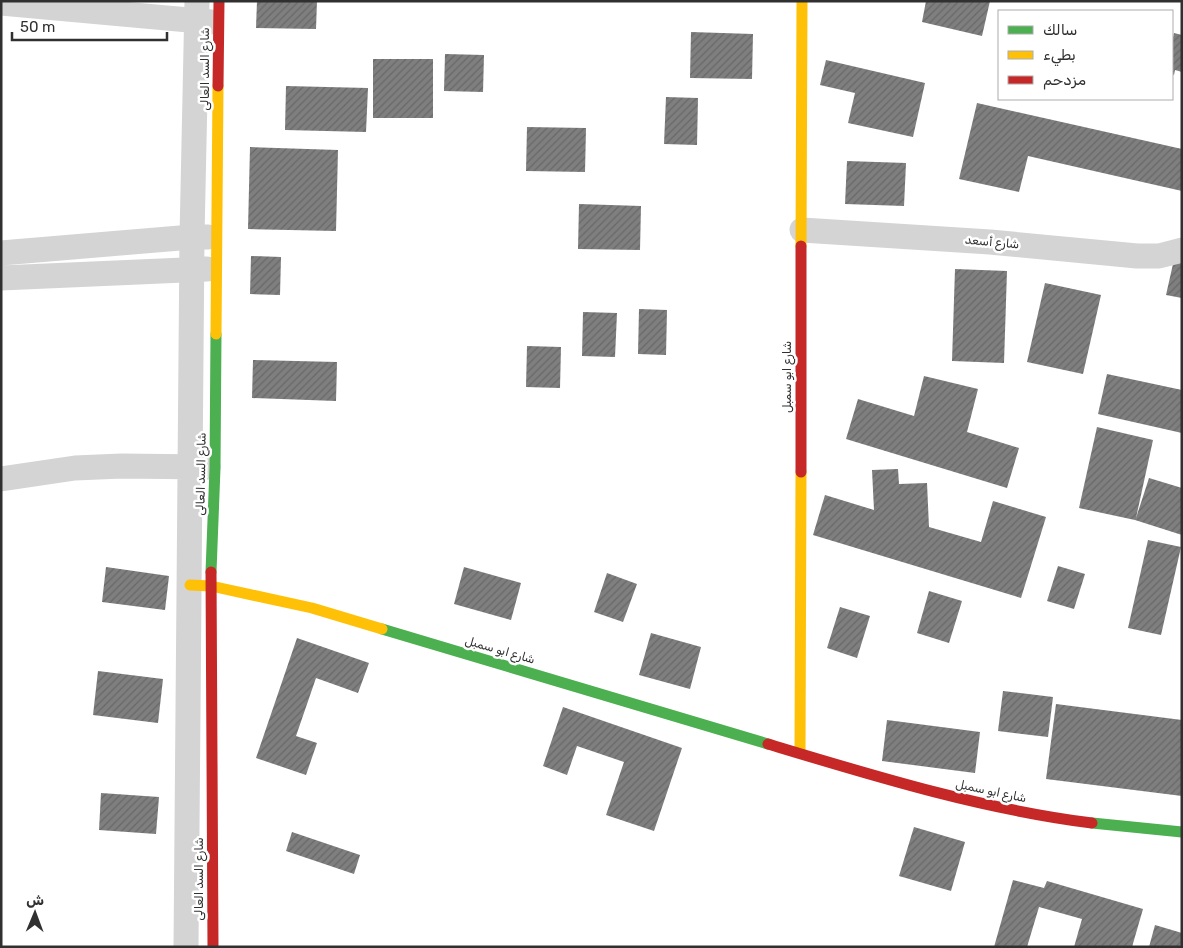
<svg xmlns="http://www.w3.org/2000/svg" width="1183" height="948" font-family="Rubik,'Noto Naskh Arabic',sans-serif">
<defs>
<pattern id="building-hatch" width="6" height="6" patternUnits="userSpaceOnUse" patternTransform="scale(1.25)"><rect width="6" height="6" fill="#7f7f7f"/><path d="M-1 1l2-2M0 6l6-6M5 7l2-2" fill="none" stroke="#686868"/></pattern>
</defs>
<rect width="100%" height="100%" fill="#fff"/>
<path fill="url(#building-hatch)" d="M257,1H317L316,29L256,28Z
M926,1H990L982,36L922,22Z
M691,32L753,34L752,79L690,78Z
M1174,33L1182,35V72L1175,70L1174,75L1172,74V42Z
M445,54L484,55L483,92L444,91Z
M373,59H433V118H373Z
M826,60L925,83L913,137L848,123L855,93L820,85Z
M286,86L368,88L366,132L285,130Z
M666,97L698,98L697,145L664,144Z
M977,103L1182,149V191L1028,156L1019,192L959,179Z
M527,127L586,128L585,172L526,171Z
M250,147L338,150L336,231L248,229Z
M847,161L906,163L904,206L845,204Z
M579,204L641,206L640,250L578,249Z
M1175,255L1182,257V298L1166,295Z
M251,256L281,257L280,295L250,294Z
M955,269L1007,271L1004,363L952,361Z
M1045,283L1101,295L1083,374L1027,362Z
M639,309L667,310L666,355L638,354Z
M583,312L617,313L615,357L582,356Z
M527,346L561,347L560,388L526,387Z
M253,360L337,362L336,401L252,398Z
M1107,374L1182,390V433L1098,414Z
M924,376L978,389L967,432L1019,448L1007,488L846,439L858,399L914,416Z
M1097,427L1153,440L1136,518L1149,478L1182,488V535L1135,520L1079,508Z
M898,469L899,484L927,483L929,527L981,542L993,501L1046,517L1021,598L813,535L825,495L874,510L872,470Z
M1148,540L1181,547L1161,635L1128,628Z
M1058,566L1085,574L1074,609L1047,601Z
M106,567L169,576L165,610L102,602Z
M464,567L521,583L511,620L454,604Z
M607,573L637,584L623,622L594,612Z
M929,591L962,601L949,643L917,633Z
M840,607L870,616L857,658L827,648Z
M651,633L701,647L690,689L639,675Z
M297,638L369,663L358,693L316,678L296,736L317,743L306,775L256,758Z
M98,671L163,679L158,723L93,715Z
M1003,691L1053,697L1048,737L998,731Z
M1056,704L1182,720V796L1046,779Z
M563,707L682,748L654,831L606,815L624,762L577,746L567,775L543,766Z
M887,720L980,732L975,773L882,761Z
M101,793L159,797L156,834L99,830Z
M914,827L965,842L951,891L899,876Z
M292,832L360,855L354,874L286,851Z
M1013,880L1044,888L1047,881L1143,909L1132,947H1074L1082,919L1039,907L1027,947H994Z
M1155,925L1182,933V947H1149Z"/>
<g fill="none" stroke-linecap="round" stroke-linejoin="round">
<path stroke="#d4d4d4" stroke-width="25" d="M1,3L211,22
M802,230L990,242L1137,256H1159L1182,250
M1,253L192,237H208
M1,278L207,269
M1,479L75,468L122,466L208,467
M186,947L192,237L197,1"/>
<path stroke="#4caf50" stroke-width="11" d="M211,572L215,468L216,334
M382,629L768,744
M1092,823L1182,832"/>
<path stroke="#ffc107" stroke-width="11" d="M801,246L802,1
M216,334L218,86
M190,585L211,586L312,608L382,629
M800,752L801,472"/>
<path stroke="#c62828" stroke-width="11" d="M218,86L219,1
M801,472V246
M211,572L213,947
M768,744C874,776 981,809 1092,823"/>
</g>
<g text-anchor="middle" stroke-width="5" stroke-linejoin="round" paint-order="stroke">
<g font-size="12" fill="#303030" stroke="#fff">
<text transform="translate(205 69) rotate(-90)" y="4">شارع السد العالى</text>
<text transform="translate(992 242) rotate(5)" y="4">شارع أسعد</text>
<text transform="translate(787 377) rotate(-90)" y="4">شارع ابو سمبل</text>
<text transform="translate(201 474) rotate(-89)" y="4">شارع السد العالى</text>
<text transform="translate(500 650) rotate(16)" y="4">شارع ابو سمبل</text>
<text transform="translate(991 791) rotate(12)" y="4">شارع ابو سمبل</text>
<text transform="translate(199 879) rotate(-90)" y="4">شارع السد العالى</text>
</g>
</g>
<rect width="1183" height="948" fill="none" stroke="#303030" stroke-width="5"/>
<rect x="998" y="10" width="175" height="90" fill="#ffffff" stroke="#acacac"/>
<rect x="1008" y="26" width="25" height="8" fill="#4caf50" stroke="#acacac"/>
<text x="1043" y="35" font-size="15" fill="#303030">سالك</text>
<rect x="1008" y="51" width="25" height="8" fill="#ffc107" stroke="#acacac"/>
<text x="1043" y="60" font-size="15" fill="#303030">بطيء</text>
<rect x="1008" y="76" width="25" height="8" fill="#c62828" stroke="#acacac"/>
<text x="1043" y="85" font-size="15" fill="#303030">مزدحم</text>
<g transform="translate(35 913) rotate(1)" stroke="#ffffff" stroke-width="4" paint-order="stroke">
<path d="M0-4L9 19L0 12L-9 19Z" fill="#303030"/>
<text y="-8" font-size="14" font-weight="bold" text-anchor="middle" fill="#303030">ش</text>
</g>
<path d="M12 32v8h155v-8" fill="none" stroke="#303030" stroke-width="2.5"/>
<text x="20" y="32" font-size="15" fill="#303030" stroke="#ffffff" stroke-width="4" paint-order="stroke">50 m</text>
</svg>
